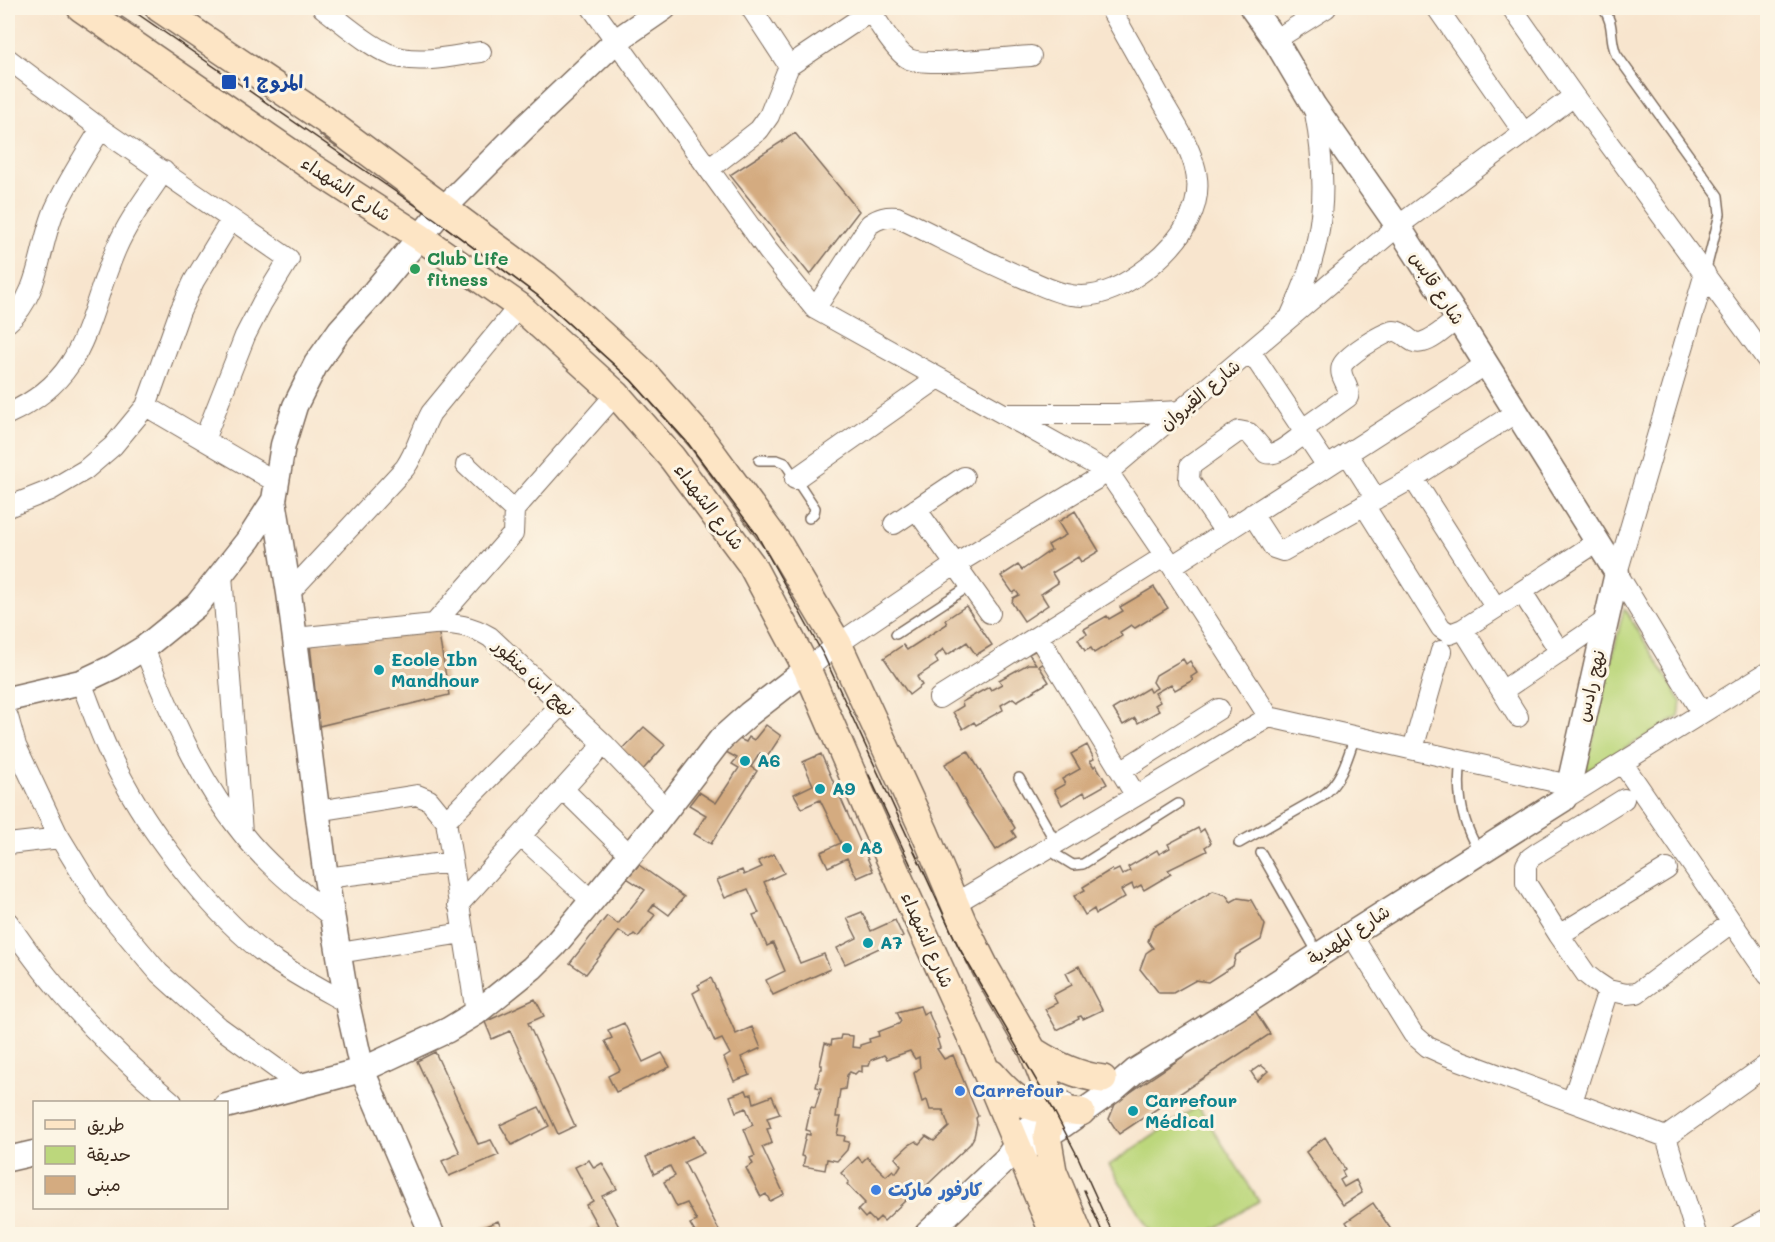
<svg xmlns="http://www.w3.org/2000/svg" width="1775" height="1242" font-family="Mali,'Playpen Sans Arabic',sans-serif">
<rect width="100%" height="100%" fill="#fcf5e5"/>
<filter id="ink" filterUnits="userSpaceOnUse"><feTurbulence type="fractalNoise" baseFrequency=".0167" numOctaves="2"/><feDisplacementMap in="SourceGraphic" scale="12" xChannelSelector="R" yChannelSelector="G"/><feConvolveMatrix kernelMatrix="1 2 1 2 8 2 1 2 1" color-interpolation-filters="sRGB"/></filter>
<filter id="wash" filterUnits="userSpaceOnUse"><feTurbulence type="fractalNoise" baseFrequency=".008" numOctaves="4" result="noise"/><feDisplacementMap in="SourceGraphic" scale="24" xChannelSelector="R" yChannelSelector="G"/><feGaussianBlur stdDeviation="1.35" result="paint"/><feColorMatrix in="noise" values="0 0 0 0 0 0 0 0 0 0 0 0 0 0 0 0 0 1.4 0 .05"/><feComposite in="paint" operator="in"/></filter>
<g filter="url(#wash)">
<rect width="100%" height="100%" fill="#f8e5ce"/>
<path fill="#bcd77c" stroke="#7c804d" stroke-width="1.5" d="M1624,608L1681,701L1679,717L1585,772Z
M1198,1106L1259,1201L1206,1234H1152L1109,1165Z"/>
<g id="blocks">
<path fill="#d4ab80" d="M122,17L138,28L133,35L117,24Z
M325,129L341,140L336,147L320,135Z
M795,133L859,211L810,275L730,175Z
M1075,511L1099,551L1081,562L1078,557L1052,573L1058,583L1041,594L1048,605L1024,621L1012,603L1013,598L1019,595L1016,591L1013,593L1001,576L1018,565L1022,570L1051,550L1048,545L1066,535L1058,522Z
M1154,587L1168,608L1135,628L1131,625L1120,632L1122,636L1094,653L1091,648L1085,651L1078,639L1087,634L1084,629L1107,616L1109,619L1123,611L1120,607Z
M966,606L992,645L976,655L967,642L947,655L943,649L935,657L938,663L917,677L922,685L909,695L884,658L903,645L907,650L947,624L945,620Z
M438,629L449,695L319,726L310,644Z
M1038,649L1045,663L1039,666L1049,682L1017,701L1013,698L1001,705L1003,710L976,725L974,722L963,729L953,712L963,706L962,702L989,687L991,690L1002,684L999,680L1028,664H1036L1029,654Z
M1183,659L1186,664L1190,661L1197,673L1191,677L1193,680L1175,690L1171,684L1155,693L1160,702L1155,705L1159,711L1138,723L1135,718L1123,725L1113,709L1148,688L1150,692L1157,688L1153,682L1156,675Z
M766,725L781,736L767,757L760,753L751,767L757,771L711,844L694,834L706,815L689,805L699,792L716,803L739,768L732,764L737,758L726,752L737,738L746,742L749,737L754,740Z
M644,727L665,745L640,773L619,753Z
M1087,745L1094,759L1090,761L1094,767L1096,765L1107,784L1086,796L1084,792L1062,805L1054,790L1065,784L1062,779L1080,769L1071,754Z
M968,751L1015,828L1012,831L1016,837L996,850L968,807L945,764Z
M821,754L873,871L857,878L847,858L828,867L821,852L841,843L820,800L802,808L794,794L813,785L803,762Z
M1198,828L1200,832L1204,829L1211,843L1205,847L1207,851L1168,870L1171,874L1144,890L1141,885L1134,889L1132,884L1121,890L1125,897L1096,914L1094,909L1085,915L1074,896L1085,890L1083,887L1112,869L1113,872L1119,869L1122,875L1130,871L1128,867L1157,850L1159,854L1170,848L1168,844Z
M774,854L784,873L764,882L800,963L824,954L830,969L773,995L766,980L785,971L773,943L767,946L753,915L759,913L748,889L725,898L717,880L742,870L744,875L762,867L758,861Z
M639,865L684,897L669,915L654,904L649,911L655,915L638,937L634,934L630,938L619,931L586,974L570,963L607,916L618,924L645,890L627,878Z
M1213,891L1226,895L1231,902L1238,898L1251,900L1265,925L1261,940L1236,955L1233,966L1208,982L1196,980L1173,993H1159L1140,969L1146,953L1153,948L1148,941L1153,927Z
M862,912L871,931L895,920L903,937L845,964L837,948L857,938L847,918Z
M1079,966L1102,1010L1083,1019L1081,1016L1078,1017L1079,1019L1057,1030L1045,1009L1057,1003L1053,995L1072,985L1066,973Z
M711,978L736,1034L752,1027L761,1048L741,1057L750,1075L734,1081L724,1058L730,1054L722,1039L715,1042L693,993L700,989L698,985Z
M535,999L544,1016L528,1023L575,1126L558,1134L510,1031L492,1039L485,1022Z
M920,1006L923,1014L928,1011L939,1038L937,1039L940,1048L937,1049L944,1059L953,1055L978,1116L976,1118L977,1123L974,1137L970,1144L924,1188L918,1182L908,1190L910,1194L905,1197L907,1199L884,1221L880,1217L875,1222L868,1215L865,1218L858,1210L865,1203L847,1184L849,1182L841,1173L858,1157L862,1162L867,1157L886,1176L893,1170L896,1173L901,1165L895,1158L909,1145L916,1141L919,1144L926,1136L934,1141L949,1127L943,1110H930L927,1100L922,1102L914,1073L920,1068L919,1057L915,1059L910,1051L887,1059L884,1055L871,1060L869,1066H862V1072L858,1071L855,1074L850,1072L847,1075L845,1089L840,1090L836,1117H841L837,1135L845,1136L844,1141L849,1142L847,1150L837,1161L827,1159L825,1170L803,1166L805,1157L801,1156L806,1134L810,1135V1131L806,1130L811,1107L815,1108L821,1088L816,1087L820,1069H822V1065H820L825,1043L831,1045L832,1040L840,1039L841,1035L853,1036L852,1047L860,1048V1045L870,1042L869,1039L879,1036L878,1032L899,1024L901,1021L897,1012Z
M1254,1009L1270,1034L1119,1134L1109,1119L1116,1102Z
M624,1023L643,1062L662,1053L670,1067L616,1092L608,1076L620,1070L605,1041L612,1038L608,1030Z
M435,1052L478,1144L491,1140L499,1155L449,1176L442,1161L460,1153L417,1061Z
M1261,1065L1268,1071L1257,1081L1251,1072Z
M746,1090L748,1095L752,1094L754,1103L772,1096L780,1114L767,1118L771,1128L767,1129L772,1143L762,1147L784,1194L770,1201L766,1194L761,1197L746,1168L753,1164L750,1158L755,1156L744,1129L753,1125L746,1108L736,1112L730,1096Z
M539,1107L549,1126L512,1145L500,1125Z
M694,1136L704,1153L684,1162L721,1234H696L690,1224L697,1221L687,1203L677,1207L664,1182L675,1176L670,1166L654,1174L646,1157Z
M1325,1137L1345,1169L1342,1171L1345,1177L1340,1180L1344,1187L1356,1180L1362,1193L1343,1205L1306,1152Z
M589,1160L594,1168L602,1163L617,1189L602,1196L623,1234H578L597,1225L586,1205L593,1201L575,1167Z
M1373,1203L1394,1234H1354L1346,1222Z
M498,1221L504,1234H484L481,1228Z
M956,1228L961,1234H948Z"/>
</g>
</g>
<g filter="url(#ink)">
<use href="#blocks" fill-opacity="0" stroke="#7d6b5c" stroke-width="1.5"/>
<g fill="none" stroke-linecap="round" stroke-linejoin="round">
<g stroke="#7d6b5c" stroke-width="12">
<path id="service" d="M1603,8C1615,24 1609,37 1616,54L1718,196L1720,214L1705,273
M759,460H777L785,463L815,508L814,513L809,518
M896,634L971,585
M1461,761C1456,794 1462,824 1480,853
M1019,778L1056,843
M1239,843L1322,796C1342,781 1347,759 1355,736
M1047,849L1073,865L1083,864L1178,804
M1261,853L1319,955"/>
</g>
<g stroke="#7d6b5c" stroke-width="22">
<path id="minor" d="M323,8C342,22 379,55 402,58C427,63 456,55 481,52
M592,8L768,251L815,309L1108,472L1172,566L1269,717L1569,785
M751,8L789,66L871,11
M869,8C877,21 896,53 909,59C925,67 1009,57 1031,56
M1437,8L1524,133
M1512,8L1574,96L1768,361
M1275,40L1326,8
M8,59L101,129L289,259L262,303L245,336L204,440
M709,169L759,130L769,116L789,66
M815,309L870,224C879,218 886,216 897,217C939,237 981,260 1024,278C1039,284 1055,293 1071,295C1101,300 1128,283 1150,266C1181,241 1207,205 1194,164C1187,141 1173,120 1161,99C1144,68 1127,38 1110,8
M1291,315C1326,241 1329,186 1314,107
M8,322C40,296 39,245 55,209C68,181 85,154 101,129
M1251,352L1327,466
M146,406L276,482
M8,414C89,377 85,321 116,249C128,221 147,196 164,171
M1006,414H1117L1181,411
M1303,429L1348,397C1351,385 1338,378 1342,366C1344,357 1385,331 1394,331C1406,331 1409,346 1423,342C1435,339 1447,326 1458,319
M1347,453L1376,499
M466,465L514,510
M1413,478L1496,608
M795,479L937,379
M1364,505L1441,628L1450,634L1463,629L1496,608L1597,542
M8,507L51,490L85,470L113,446L146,406L180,311L194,281L231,220
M916,509L990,613
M1252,514L1274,548L1283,551L1413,478L1515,413
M894,524L964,477
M1225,532L1189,480L1190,466L1239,431L1249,433L1266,453C1277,457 1295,440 1305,433
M1172,566L1485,365
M222,575L242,833
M1522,592L1560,652
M289,593L405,468C417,451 421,431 431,413L519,306
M434,624L513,534L514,510L616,394
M1463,629L1518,717
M1038,636L1136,796
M295,638L434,624C455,623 472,626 490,637L604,744L667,810
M144,648C170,713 198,779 242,833C267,865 300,891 332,917
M807,669L838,644L956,564L1108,472L1398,226L1574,96
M81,682C94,715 106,751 124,782C155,839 216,918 268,956C293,974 320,988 347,1003
M1502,691L1605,621
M939,698L1165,556
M1702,713L1617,573L1705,273
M8,717L16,746L57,833L99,902L159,973L219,1027L302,1087
M1413,749L1441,651
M1623,764L1768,975
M1121,771L1219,709
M563,789L630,855
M1564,799L1768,672
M1624,799L1540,851L1530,858L1526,865V883L1559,935L1586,974L1596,982L1608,990L1626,994L1637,993L1731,923
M317,811L417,795L429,800L446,821
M521,836L592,901
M8,844L60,838
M326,878L451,862
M954,904L1269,717
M458,905L604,744
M8,922C53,991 109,1049 172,1102
M1351,934L1413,1034L1428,1047L1448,1056L1666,1137L1768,1064
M1559,935L1667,869
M339,953L463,933
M476,1013L446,821L562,704
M1572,1102L1608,990
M1666,1137L1696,1234
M1740,1234L1768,1219"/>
</g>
<g stroke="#7d6b5c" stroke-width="27">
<path id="tertiary" d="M274,500L289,593L326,878L347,1003L362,1070L432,1234
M8,699L81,682L113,667L144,648L197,605L249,539L274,500L283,445L295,406L316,364L340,330L375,291L444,208L526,126L616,41L664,8
M226,1106L362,1070L448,1030L476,1013L532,968L554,946L650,831L721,739L749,714L807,669
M8,1159L34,1153
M1006,1159L1020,1152L1062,1126L1112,1091L1135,1071L1250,1000L1351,934L1564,799L1569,785L1617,573L1458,319L1398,226L1314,106L1275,40L1252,8
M927,1234L1006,1159L1026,1131L1045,1114L1062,1103"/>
</g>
<g stroke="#7d6b5c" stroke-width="30">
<path id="secondary" d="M81,8L310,166L420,237L519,306L616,394L672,458L751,564L807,669L870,815L982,1061L1054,1234
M159,8L324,119L546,284L643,372L701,438L778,543L838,644L925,833L963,923L986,969L1033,1051L1050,1095L1053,1109L1047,1136L1053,1171L1079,1234
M1033,1051C1055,1065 1077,1076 1103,1079
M992,1074C1005,1089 1022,1107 1042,1109C1055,1111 1068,1110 1081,1112"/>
</g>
<use href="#service" stroke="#fff" stroke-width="9"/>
<use href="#minor" stroke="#fff" stroke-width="20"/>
<use href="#tertiary" stroke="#fff" stroke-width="24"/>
<use href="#secondary" stroke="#fde5c5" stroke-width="27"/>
<path stroke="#3b2a1e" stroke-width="1.5" d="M129,8L435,219L537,295L631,380L687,442L757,535L824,656L958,946L1053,1109L1078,1157L1113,1234
M869,775L913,870
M1084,1190L1103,1234"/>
</g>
</g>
<rect fill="#1a4fb4" stroke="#fcf5e5" stroke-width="2" x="221" y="74" width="16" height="16" rx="3"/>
<circle fill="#2e9e5b" stroke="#fcf5e5" stroke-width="2" cx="415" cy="269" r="6"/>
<g fill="#0f9aa8" stroke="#fcf5e5" stroke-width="2">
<circle cx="379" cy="670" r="6"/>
<circle cx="745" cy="761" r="6"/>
<circle cx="820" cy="789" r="6"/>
<circle cx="847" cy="848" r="6"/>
<circle cx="868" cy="943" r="6"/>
<circle cx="1133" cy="1111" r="6"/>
</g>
<g fill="#3f7fe0" stroke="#fcf5e5" stroke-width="2">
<circle cx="960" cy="1091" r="6"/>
<circle cx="876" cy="1190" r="6"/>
</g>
<g text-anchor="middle" stroke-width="6" stroke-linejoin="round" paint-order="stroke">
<g font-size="18" font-weight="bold" fill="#164399" stroke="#fcf5e5" text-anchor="start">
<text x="242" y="88">المروج 1</text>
</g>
<g font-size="18" fill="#3b2a1e" stroke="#fcf5e5">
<text transform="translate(346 189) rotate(33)" y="6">شارع الشهداء</text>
<text transform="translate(1437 288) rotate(57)" y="6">شارع قابس</text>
<text transform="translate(1200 395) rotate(-40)" y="6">شارع القيروان</text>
<text transform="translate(709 507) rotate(53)" y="6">شارع الشهداء</text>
<text transform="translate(534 678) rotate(43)" y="6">نهج ابن منظور</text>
<text transform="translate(1591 686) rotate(-77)" y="6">نهج رادس</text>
<text transform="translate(1349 935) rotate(-33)" y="6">شارع المهدية</text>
<text transform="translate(927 940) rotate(66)" y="6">شارع الشهداء</text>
</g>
<g font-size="18" font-weight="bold" fill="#27864d" stroke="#fcf5e5" text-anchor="start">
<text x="427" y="265">Club Life<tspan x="427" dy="21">fitness</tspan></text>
</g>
<g font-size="18" font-weight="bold" fill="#0d838f" stroke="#fcf5e5" text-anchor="start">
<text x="391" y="666">Ecole Ibn<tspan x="391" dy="21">Mandhour</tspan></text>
<text x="757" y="767">A6</text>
<text x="832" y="795">A9</text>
<text x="859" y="854">A8</text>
<text x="880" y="949">A7</text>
<text x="1145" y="1107">Carrefour<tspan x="1145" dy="21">Médical</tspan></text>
</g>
<g font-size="18" font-weight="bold" fill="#366cbe" stroke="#fcf5e5" text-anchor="start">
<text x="972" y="1097">Carrefour</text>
<text x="888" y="1196">كارفور ماركت</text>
</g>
</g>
<rect width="1775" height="1242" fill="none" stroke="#fcf5e5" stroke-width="30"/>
<rect x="33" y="1101" width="195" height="108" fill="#fcf5e5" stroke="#afa495" stroke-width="1.5"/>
<rect x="45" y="1120" width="30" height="9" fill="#fde5c5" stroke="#afa495" stroke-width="1.5"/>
<text x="87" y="1131" font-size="18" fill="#3b2a1e">طريق</text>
<rect x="45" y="1146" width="30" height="18" fill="#bcd77c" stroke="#afa495" stroke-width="1.5"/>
<text x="87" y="1161" font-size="18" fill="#3b2a1e">حديقة</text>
<rect x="45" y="1176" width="30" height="18" fill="#d4ab80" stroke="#afa495" stroke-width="1.5"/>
<text x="87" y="1191" font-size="18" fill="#3b2a1e">مبنى</text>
</svg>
